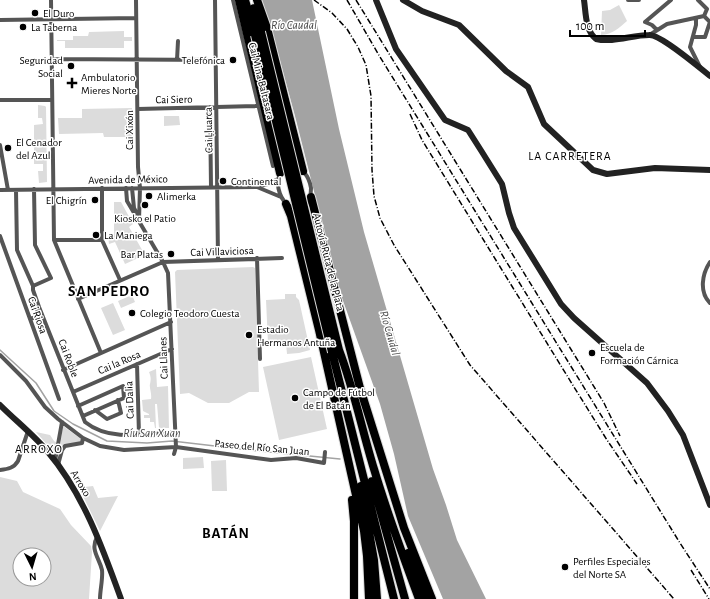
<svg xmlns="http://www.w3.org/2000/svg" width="710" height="599" font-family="'Alegreya Sans',sans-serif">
<rect width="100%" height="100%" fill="#fff"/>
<path fill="#dcdcdc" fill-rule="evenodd" d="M619,5L627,21C619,28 613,34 601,35L602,11L610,10Z
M124,31V37H132V41H124V48H65V41H57V40H73V36H88L89,32Z
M38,105L45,106L46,107L47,182L39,183L38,171H43V164H34V125L43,124L42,118H38Z
M132,108V137H104L103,133L59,134L58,118H82V109Z
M164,116H179L180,125L164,126Z
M114,202H121L133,224L129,227L145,255L125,264L115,242L109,244L108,235H114Z
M253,267L255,268L259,392H249L229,403H208L189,393L180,394L175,272L177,270Z
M285,294H296V297L299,300L310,350L299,353L287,354L286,343H268L266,300L285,299Z
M132,295L135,302L121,308L118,301Z
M113,303L125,330L113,335L101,308Z
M311,357L327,429L279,440L263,367Z
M156,369L157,387L168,386L169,428H159L157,404H155L156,428H155L154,422H150V418H144V415H149V414L143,411L142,400L151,399C152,393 149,388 150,384C151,379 151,377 149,372Z
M63,426L81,439V442L64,445L60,447Z
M36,432L50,435L54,441L57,443L55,454Z
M203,457L204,468L183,469V458Z
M226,460L227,491H212L211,461Z
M0,477L17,481L23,492L60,509L71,525L91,546L92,552L89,599H0ZM20,555H44V579H20Z
M93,486L98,498L118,496L100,531L80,490L85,487Z"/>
<path fill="#a3a3a3" d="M262,0H312L339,129L364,232L433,469L446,505L457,540L486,599H443L408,516L394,454L380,404L342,298L326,239L295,116L275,42Z"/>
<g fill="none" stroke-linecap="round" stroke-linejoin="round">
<path stroke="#a3a3a3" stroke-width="1.5" d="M0,350L36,383L54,411L73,424L107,441L147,443L172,441L259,451L340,459"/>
<g stroke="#dbdbdb" stroke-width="10">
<path id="highway" d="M239,0L280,173
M245,0L255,35
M257,0L267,28L303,171
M254,8L261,32
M311,197L360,388L404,528L432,599
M286,204L291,216L319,330L364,531L367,556L369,599
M339,350C354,389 362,430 374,469C387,513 403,556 419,599
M332,352L394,599
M372,481L405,599
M361,486L374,560L377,599
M352,500L354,521V599
M408,553L425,599"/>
</g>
<path stroke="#555" stroke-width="4" d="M51,0L54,240L101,353
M136,0L138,167L140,188L139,220
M215,0L218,260
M233,0L273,166
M628,0H639
M696,18V25L690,47L700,67
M0,20L136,18
M657,30L652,25L645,22L671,0
M651,34L667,24L704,16L707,9L698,0
M693,37H705L710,22L704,16
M52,59L216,60
M177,60L178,41
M0,100H51
M210,107L211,187
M138,109L258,106
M0,145L8,190
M290,167C302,166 309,176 311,188C311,194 310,202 305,205C282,219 266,173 290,167Z
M257,187L281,197
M102,188V240L120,280
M126,188L127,201L163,262L168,273L176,447L174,454
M132,188L134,208L137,214
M0,190L257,187L268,184L278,179
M16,190L17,250L33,286V290L39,307L85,422C110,442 145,434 175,432
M0,236L59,399
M54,240H102
M257,258L260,359
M710,262C702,274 699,292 710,303
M33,286L51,278L35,245L34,189
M78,299L163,262L282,258
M30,319L39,316L34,300H35L36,303
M0,355L26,381L45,407L58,419L83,438L100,446L124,450L176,447L271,460L296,458L324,463L325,452
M137,364L139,435
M63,370L171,322
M73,392L172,349
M78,406L123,386L124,398L83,416
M95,410L107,419L121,413L118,400
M55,461L62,422
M58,465L62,450L65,446L82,443L83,438
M0,470C8,469 14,468 18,461L28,431
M97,537C90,550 99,557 102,570C103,579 100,590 100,599"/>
<path stroke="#222" stroke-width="6" d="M376,0L396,49L445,120L468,130L482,152L502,184L509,213L514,228L561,304L574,318L647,383L668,411L683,435L710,505
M403,0L422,11L459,25L506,71L528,87L544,124L593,170L607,174L655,168L710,170
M584,0C586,13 585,30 596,39C613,43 632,35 649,35C660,34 700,68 710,76
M0,405C16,421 34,435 48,452C83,493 103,549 121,599"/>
<use href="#highway" stroke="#000" stroke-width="8"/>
<path stroke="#000" stroke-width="1.5" stroke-dasharray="6 2 1 2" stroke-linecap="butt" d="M314,0L332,13L347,29L358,47L366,65L371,96L372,170L374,196L380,218L394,245L470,365L674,599
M347,0L380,57L680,543L710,589
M356,0L604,403L620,436
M410,114L422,140L574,387L607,440L637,484
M691,570L709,599"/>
<g stroke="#dbdbdb" stroke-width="10" stroke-linecap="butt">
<path id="highway-bridge" d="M261,32L339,350
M255,35L332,352"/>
</g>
<use href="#highway-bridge" stroke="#000" stroke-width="8"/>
</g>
<g fill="#000" stroke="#fff" stroke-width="1.5">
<circle cx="35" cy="13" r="4"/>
<circle cx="23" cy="27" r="4"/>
<circle cx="233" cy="60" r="4"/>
<circle cx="71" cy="66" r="4"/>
<path d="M70 77h4v4h4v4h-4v4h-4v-4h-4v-4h4z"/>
<circle cx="8" cy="148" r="4"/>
<circle cx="223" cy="181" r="4"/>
<circle cx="149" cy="196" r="4"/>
<circle cx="95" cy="200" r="4"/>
<circle cx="145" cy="205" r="4"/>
<circle cx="96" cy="235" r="4"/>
<circle cx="171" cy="254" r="4"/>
<circle cx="132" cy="313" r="4"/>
<circle cx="249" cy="335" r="4"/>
<circle cx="592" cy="353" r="4"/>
<circle cx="295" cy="398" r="4"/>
<circle cx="565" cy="567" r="4"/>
</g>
<g text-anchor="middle" stroke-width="3" stroke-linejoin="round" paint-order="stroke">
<g font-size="11" fill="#000" stroke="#fff" text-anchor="start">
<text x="43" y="17">El Duro</text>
<text x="31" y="31">La Taberna</text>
<text x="63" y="64" text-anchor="end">Seguridad<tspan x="63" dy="13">Social</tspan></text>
<text x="225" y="64" text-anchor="end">Telefónica</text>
<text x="81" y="81">Ambulatorio<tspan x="81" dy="13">Mieres Norte</tspan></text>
<text x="16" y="146">El Cenador<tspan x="16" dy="13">del Azul</tspan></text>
<text x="231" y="185">Continental</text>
<text x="157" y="200">Alimerka</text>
<text x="87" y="204" text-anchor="end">El Chigrín</text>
<text x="145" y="222" text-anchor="middle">Kiosko el Patio</text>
<text x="104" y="239">La Maniega</text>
<text x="163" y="258" text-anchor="end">Bar Platas</text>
<text x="140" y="317">Colegio Teodoro Cuesta</text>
<text x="257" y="333">Estadio<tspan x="257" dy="13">Hermanos Antuña</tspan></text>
<text x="600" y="351">Escuela de<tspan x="600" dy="13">Formación Cárnica</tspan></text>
<text x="303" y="396">Campo de Fútbol<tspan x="303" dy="13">de El Batán</tspan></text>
<text x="573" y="565">Perfiles Especiales<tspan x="573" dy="13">del Norte SA</tspan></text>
</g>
<g font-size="11" fill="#000" stroke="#fff">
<text transform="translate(262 81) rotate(76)" y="4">Cai Mina Baltasara</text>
<text transform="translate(174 99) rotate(-1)" y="4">Cai Siero</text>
<text transform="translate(129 130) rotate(-90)" y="4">Cai Xixón</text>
<text transform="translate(208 130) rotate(-91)" y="4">Cai Ḷḷuarca</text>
<text transform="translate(128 179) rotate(-1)" y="4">Avenida de México</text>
<text transform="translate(222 251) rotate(-2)" y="4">Cai Villaviciosa</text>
<text transform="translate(329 262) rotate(76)" y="4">Autovía Ruta de la Plata</text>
<text transform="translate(38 315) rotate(70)" y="4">Cai Riosa</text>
<text transform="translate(69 358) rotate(69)" y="4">Cai Roble</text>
<text transform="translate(163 358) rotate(-92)" y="4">Cai Llanes</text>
<text transform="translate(119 362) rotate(-23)" y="4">Cai la Rosa</text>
<text transform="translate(129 400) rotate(-92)" y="4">Cai Dalia</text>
<text transform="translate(262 447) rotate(5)" y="4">Paseo del Río San Juan</text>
<text transform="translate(81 483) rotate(59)" y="4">Arroxo</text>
</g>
<g font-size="12" font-style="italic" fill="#444" stroke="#fff">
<text x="294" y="29">Río Caudal</text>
<text transform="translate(390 333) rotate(74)" y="4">Río Caudal</text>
<text x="152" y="437">Ríu San Xuan</text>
</g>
<g font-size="12" letter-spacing="1" fill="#000" stroke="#fff">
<text x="570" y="160">LA CARRETERA</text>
<text x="39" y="453">ARROXO</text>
</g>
<g font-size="15" font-weight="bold" letter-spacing="1" fill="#000" stroke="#fff">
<text x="109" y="296">SAN PEDRO</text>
<text x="226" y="538">BATÁN</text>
</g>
</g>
<g transform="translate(32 567) rotate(175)"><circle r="19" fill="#ffffff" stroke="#999999"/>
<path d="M0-3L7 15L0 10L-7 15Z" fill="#000000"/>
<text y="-6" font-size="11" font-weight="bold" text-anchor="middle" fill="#000000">N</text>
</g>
<path d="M570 30v6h75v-6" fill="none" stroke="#000000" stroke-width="2"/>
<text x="576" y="30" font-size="12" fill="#000000" stroke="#ffffff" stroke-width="3" paint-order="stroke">100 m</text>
</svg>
